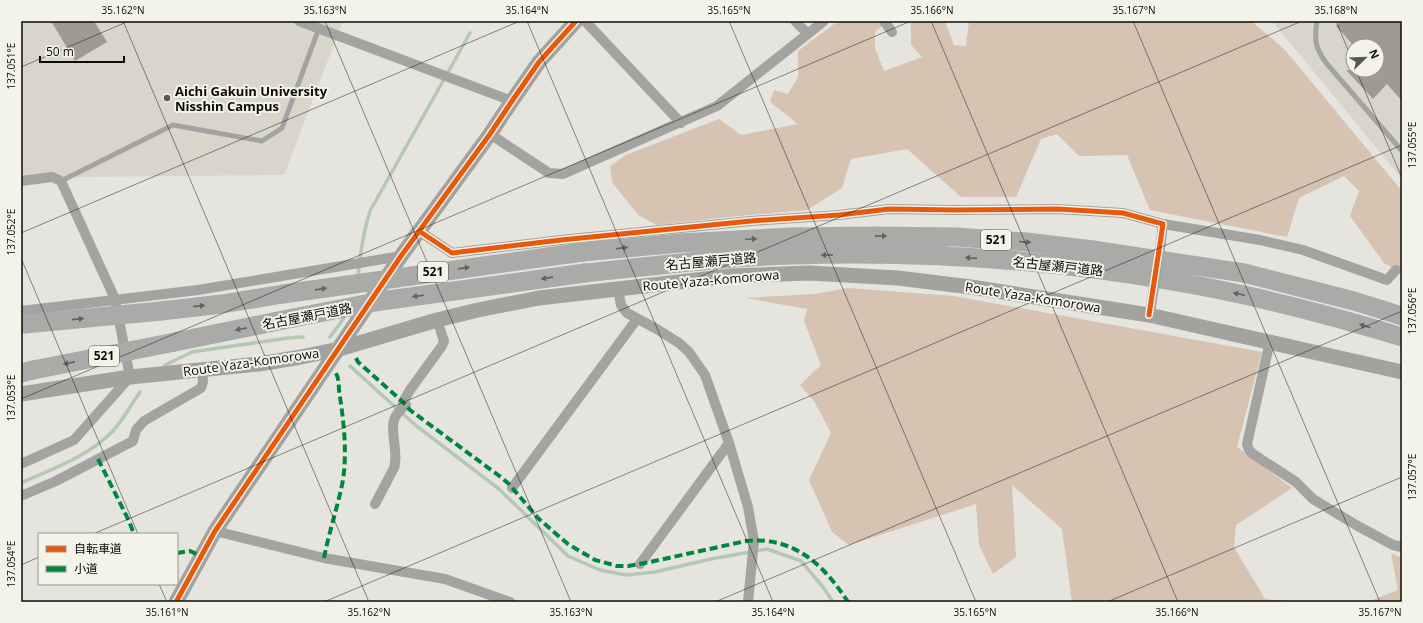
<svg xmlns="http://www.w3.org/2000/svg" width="1423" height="623" font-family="'Open Sans','Noto Sans JP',sans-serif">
<rect width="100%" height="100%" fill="#e5e4df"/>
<path fill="#d8d6cb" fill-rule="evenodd" d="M21,21H343L284,175L82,177L21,176Z
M1272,21H1402V179ZM1353,46H1377V70H1353Z"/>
<path fill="#d6c3b2" d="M838,21H889L875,32V48L884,71L922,57L911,45V21H945L954,45L966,46L969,21H1251L1284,49L1402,191V273L1384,263L1350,216L1359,191L1344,176L1299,198L1287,237L1150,210L1127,155L1079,156L1057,134L1041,139L1016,197H961L907,149L851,159L842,188L807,210L738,216L657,225L638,215L612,182L610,166L626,155L719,119L741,135L798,124L770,102L774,90L788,94L798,77V51Z
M848,288L954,296L1262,352L1237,447L1292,488L1236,525L1234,547L1265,599L1299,602H1072L1062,529L1012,485L1016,557L993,574L979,545L976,504L849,545L832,532L809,480L831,433L814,401L800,385L821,365L804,321L807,309L746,298L815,294Z
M1391,553L1402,558V602H1367L1398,590Z"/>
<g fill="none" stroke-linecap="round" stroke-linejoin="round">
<path stroke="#b5c8b1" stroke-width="3.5" d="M358,277C360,254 363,233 370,211L470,33
M330,337L346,315
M165,365L192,352L205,350L288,338L303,337
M350,366L414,424L499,489L568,556L600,570L626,575L655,572L711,559L767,549L801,561L823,587L833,602
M21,483C52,469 87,457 112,432C123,420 131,405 140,392"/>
</g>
<path fill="#9f9a92" d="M51,21H94L107,42L75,61Z
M1341,21H1402V101L1387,84L1373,99L1346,70H1377V46H1354L1336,26Z"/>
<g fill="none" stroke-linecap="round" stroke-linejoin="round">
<path stroke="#a3a3a1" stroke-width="5" d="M1317,21C1314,40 1315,48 1327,64L1402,151
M61,181L173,125L262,141L282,128L319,28"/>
<path stroke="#a3a3a1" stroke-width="10" d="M299,21L512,101
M585,21L681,123
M795,21L808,34
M884,21L892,32
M490,134L549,173L563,174L717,106L824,21
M21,181L52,177L61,181L115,299L130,377L74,440L21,464
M1163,224L1260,240L1303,250L1387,280L1396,270
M419,231L452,253L561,240L751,221L839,215L889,209L954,210L1057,209L1123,213L1163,224L1161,241
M618,289L621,305L627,313L655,328L679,343L689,352L705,375L729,443L748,507L754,541L748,602
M21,311L198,290L401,256
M1270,341L1247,444L1249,450L1253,454L1296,482L1313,499L1356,525L1393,545L1402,547
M512,488L637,319
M21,496L56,481L133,441L136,430L144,421L201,388L203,382L202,369
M375,504L394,468C399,453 390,433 394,420C396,414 402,408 406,405L403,402L410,390L442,346L444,341L437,320
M215,531L324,558L445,579L510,602
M640,564L729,443"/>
<path stroke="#a2a39f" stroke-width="15" d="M21,394L130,377L259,364L301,357L339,349L437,320L478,310L539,298L731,276L809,273L898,278L971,287L1149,315L1402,372
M176,602L215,531L401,256L490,134L512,101L539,62L576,21"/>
<path stroke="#aaaaa8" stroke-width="19" d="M583,252L680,243L791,237L874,236L957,237L1026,242L1093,250L1244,273L1354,301L1402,316
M585,273C654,266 723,257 792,255C919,251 1047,259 1172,281C1250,294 1327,314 1402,337
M161,311L222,304L283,294
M175,342L293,318
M21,373L33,370"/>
<path stroke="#a3a3a1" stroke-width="10" d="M1151,307L1161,241"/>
<path stroke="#aaaaa8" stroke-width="19" d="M283,294L583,252
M293,318L381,301L585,273
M25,324L161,311
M33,370L175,342"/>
<path stroke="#00873e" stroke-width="4" stroke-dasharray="8 4" stroke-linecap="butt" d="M356,358L358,362L403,402L410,410L502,478L509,484L538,518L555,533L568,544L595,560L617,566H628L650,562L746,541C794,536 824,565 848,602
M98,459L129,521L134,534
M177,553L190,551L201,556
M324,558C329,532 338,506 343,480C347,452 344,424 340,397C338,389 340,381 336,373"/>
<g stroke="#f4f3ea" stroke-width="8">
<path id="cycleway" d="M419,231L452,253L561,240L751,221L839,215L889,209L954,210L1057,209L1123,213L1163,224L1149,315
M176,602L215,531L401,256L490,134L512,101L539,62L576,21"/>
</g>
<use href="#cycleway" stroke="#e8590c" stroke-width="5"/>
</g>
<defs><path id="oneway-solid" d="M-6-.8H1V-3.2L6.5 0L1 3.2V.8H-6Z"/></defs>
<g fill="#636260">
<use href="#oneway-solid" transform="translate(881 236) rotate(1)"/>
<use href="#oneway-solid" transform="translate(751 239) rotate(-3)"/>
<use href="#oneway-solid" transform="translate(1025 242) rotate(5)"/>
<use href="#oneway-solid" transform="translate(622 248) rotate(-7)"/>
<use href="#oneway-solid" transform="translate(827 255) rotate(180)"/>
<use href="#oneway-solid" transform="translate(971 258) rotate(-176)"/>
<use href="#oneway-solid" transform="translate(464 268) rotate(-8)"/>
<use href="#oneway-solid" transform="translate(547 278) rotate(172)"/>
<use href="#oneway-solid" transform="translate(321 289) rotate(-8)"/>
<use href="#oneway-solid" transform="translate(1239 294) rotate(-168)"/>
<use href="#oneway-solid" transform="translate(418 296) rotate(173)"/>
<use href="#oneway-solid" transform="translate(199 306) rotate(-6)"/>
<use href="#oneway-solid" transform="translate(78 319) rotate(-6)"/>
<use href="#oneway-solid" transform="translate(1365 326) rotate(-163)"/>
<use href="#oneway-solid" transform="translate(241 329) rotate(169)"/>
<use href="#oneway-solid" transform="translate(69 363) rotate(169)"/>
</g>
<path fill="none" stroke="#0c0b08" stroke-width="1" stroke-opacity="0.45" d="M123,21L369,602M325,21L571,602M527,21L773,602M729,21L976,602M931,21L1178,602M1133,21L1380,602M1336,21L1353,62M21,67L129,21M1356,70L1402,178M21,233L520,21M21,258L138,534M21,399L911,21M93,534L1302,21M21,565L39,557M159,584L167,602M324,602L1402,145M715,602L1402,311M1107,602L1402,477"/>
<circle fill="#585753" stroke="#f4f3ea" stroke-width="1.5" cx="167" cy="98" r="4"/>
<g text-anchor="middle" stroke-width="4" stroke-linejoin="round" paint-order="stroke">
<g fill="#f4f3ea" stroke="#52514c" stroke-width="1">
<rect x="981" y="230" width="30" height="20" rx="3"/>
<rect x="418" y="262" width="30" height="20" rx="3"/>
<rect x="89" y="346" width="30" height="20" rx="3"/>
</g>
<g font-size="12" font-weight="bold" fill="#0c0b08">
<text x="996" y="244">521</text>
<text x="433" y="276">521</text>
<text x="104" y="360">521</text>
</g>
<g font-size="13" font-weight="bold" fill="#0c0b08" stroke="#f4f3ea" text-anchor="start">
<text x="175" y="96">Aichi Gakuin University<tspan x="175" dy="15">Nisshin Campus</tspan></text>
</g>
<g font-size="13" fill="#0c0b08" stroke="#f4f3ea">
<text transform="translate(711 261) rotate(-5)" y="5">名古屋瀬戸道路</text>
<text transform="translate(1058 266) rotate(6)" y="5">名古屋瀬戸道路</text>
<text transform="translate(711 280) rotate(-5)" y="5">Route Yaza-Komorowa</text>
<text transform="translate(1033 297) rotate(9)" y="5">Route Yaza-Komorowa</text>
<text transform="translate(307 316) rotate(-11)" y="5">名古屋瀬戸道路</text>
<text transform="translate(251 362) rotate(-8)" y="5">Route Yaza-Komorowa</text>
</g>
</g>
<rect width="1423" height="623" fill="none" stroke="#f4f3ea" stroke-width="44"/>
<rect x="38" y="533" width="140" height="52" fill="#f4f3ea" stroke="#979690"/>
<rect x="46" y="546" width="20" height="6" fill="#e8590c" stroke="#979690"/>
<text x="74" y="553" font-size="12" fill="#0c0b08">自転車道</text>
<rect x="46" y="566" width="20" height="6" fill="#00873e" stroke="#979690"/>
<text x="74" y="573" font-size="12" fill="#0c0b08">小道</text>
<g transform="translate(1365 58) rotate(67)"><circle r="19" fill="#f4f3ea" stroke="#979690"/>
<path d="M0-3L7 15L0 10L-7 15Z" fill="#585753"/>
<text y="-6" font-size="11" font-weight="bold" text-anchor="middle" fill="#0c0b08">N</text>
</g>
<path d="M40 56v6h84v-6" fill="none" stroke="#0c0b08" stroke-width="2"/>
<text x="46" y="56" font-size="12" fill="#0c0b08" stroke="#f4f3ea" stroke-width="3" paint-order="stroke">50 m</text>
<rect x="22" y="22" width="1379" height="579" fill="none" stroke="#0c0b08" stroke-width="1.5"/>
<g font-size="10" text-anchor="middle" fill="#0c0b08">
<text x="123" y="14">35.162°N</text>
<text x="325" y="14">35.163°N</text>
<text x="527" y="14">35.164°N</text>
<text x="729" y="14">35.165°N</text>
<text x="932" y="14">35.166°N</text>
<text x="1134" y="14">35.167°N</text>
<text x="1336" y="14">35.168°N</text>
<text transform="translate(11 66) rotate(-90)" y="4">137.051°E</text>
<text transform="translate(1412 145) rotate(-90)" y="4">137.055°E</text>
<text transform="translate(11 232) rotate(-90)" y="4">137.052°E</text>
<text transform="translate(1412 311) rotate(-90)" y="4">137.056°E</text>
<text transform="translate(11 398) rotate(-90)" y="4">137.053°E</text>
<text transform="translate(1412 477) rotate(-90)" y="4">137.057°E</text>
<text transform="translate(11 564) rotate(-90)" y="4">137.054°E</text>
<text x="167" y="616">35.161°N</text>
<text x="369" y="616">35.162°N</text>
<text x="571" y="616">35.163°N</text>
<text x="773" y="616">35.164°N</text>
<text x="975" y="616">35.165°N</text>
<text x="1177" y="616">35.166°N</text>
<text x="1380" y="616">35.167°N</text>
</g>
</svg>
